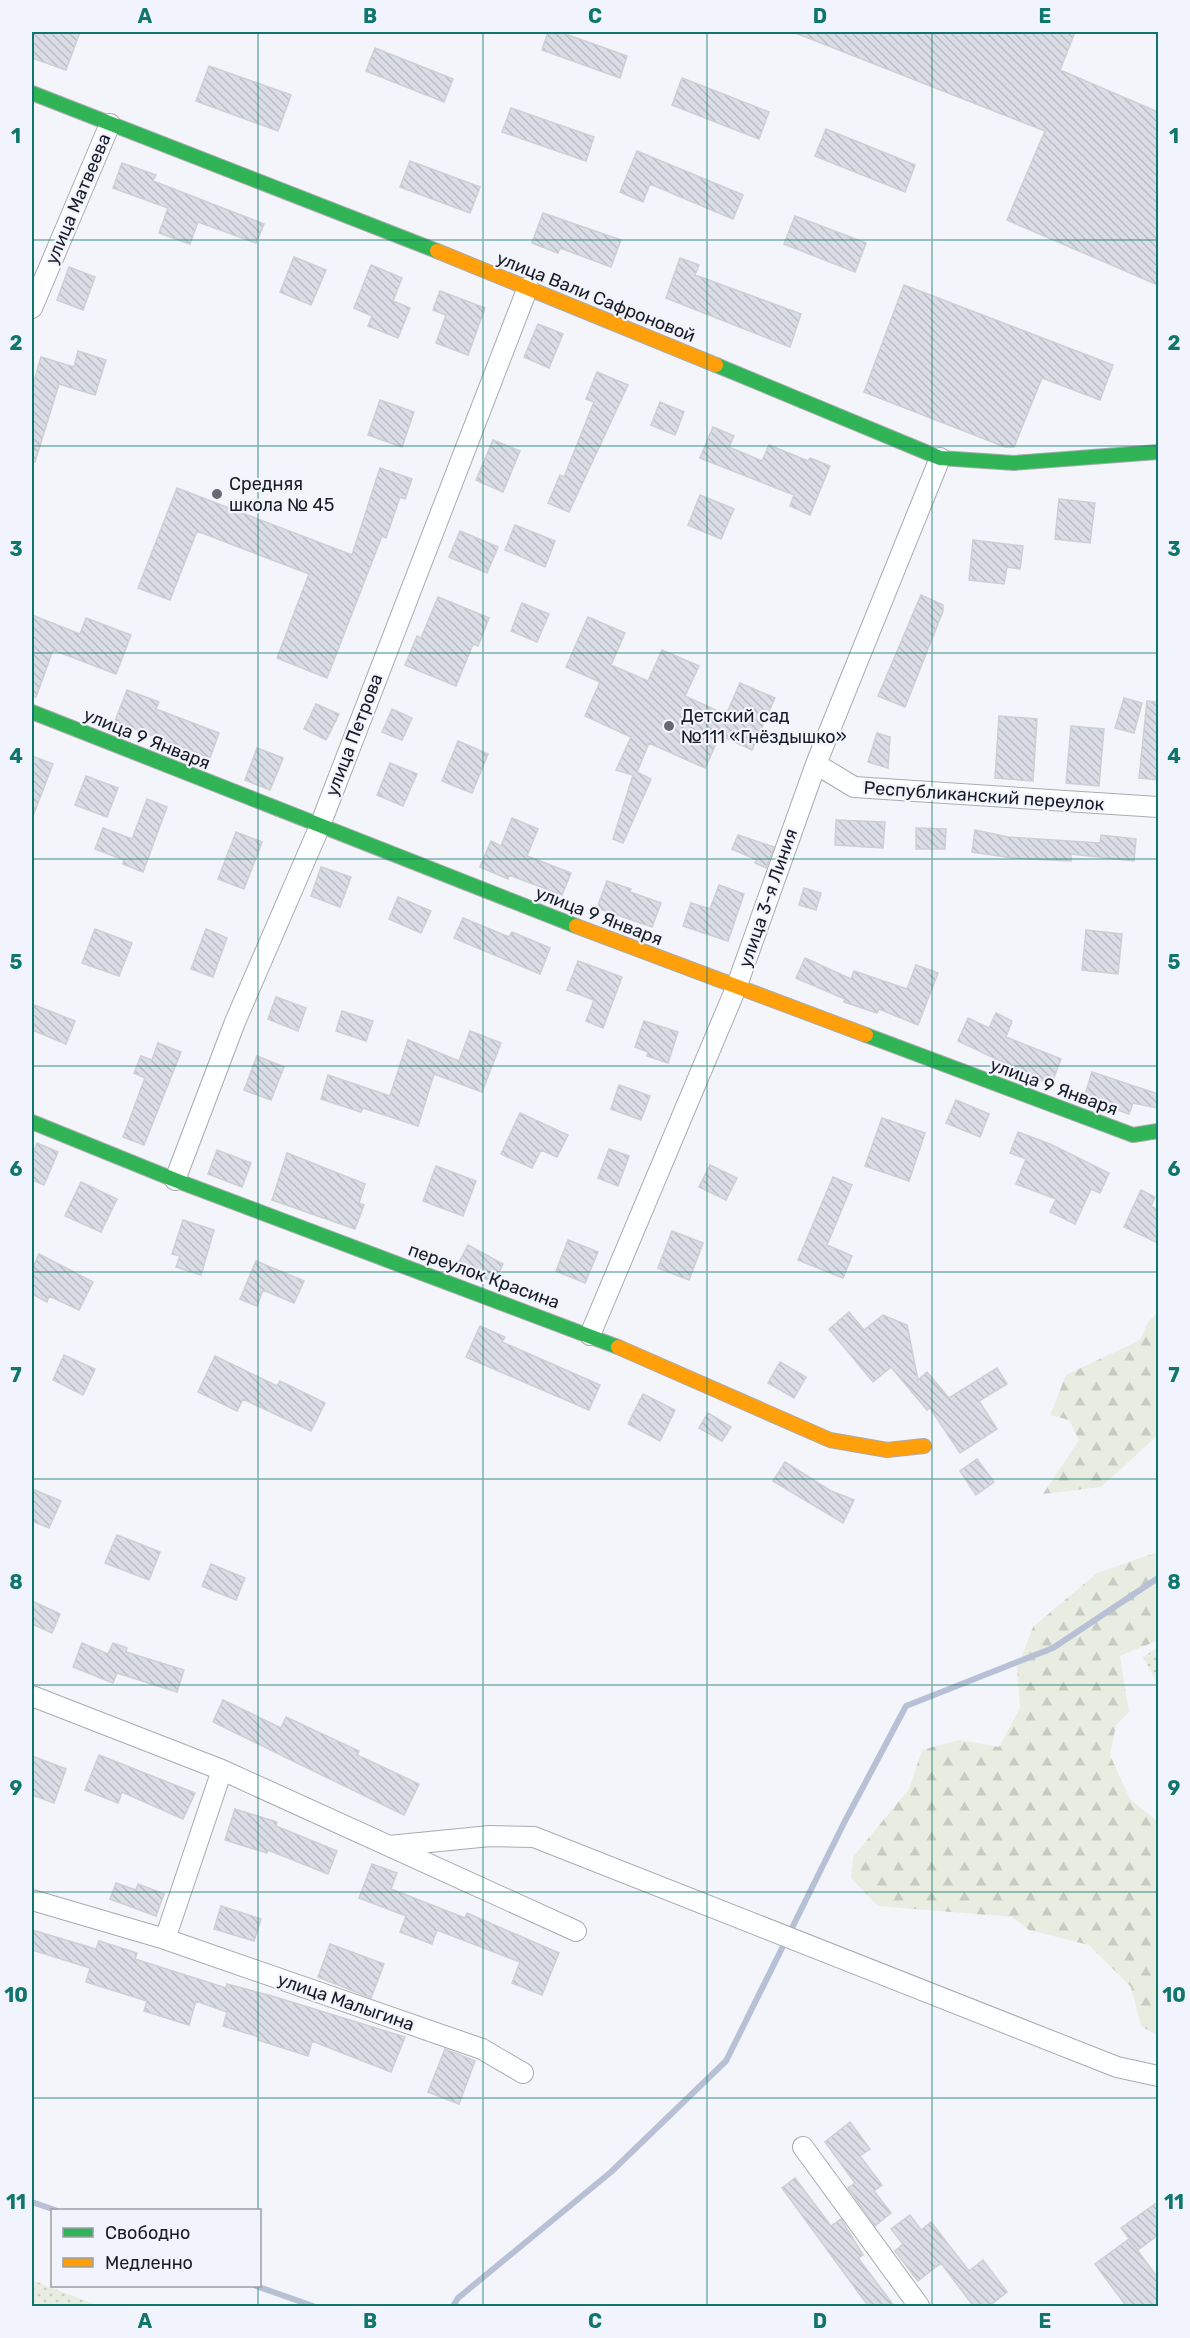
<svg xmlns="http://www.w3.org/2000/svg" width="1190" height="2338" font-family="Rubik,sans-serif">
<defs>
<pattern id="grass-dots" width="8" height="8" patternUnits="userSpaceOnUse" patternTransform="scale(1.5)"><rect width="8" height="8" fill="#e9ede1"/><path d="M2 2h.1M6 6h.1" fill="none" stroke="#c7cbc1" stroke-width="1.8" stroke-linecap="round"/></pattern>
<pattern id="forest-firs" width="22" height="20" patternUnits="userSpaceOnUse" patternTransform="scale(1.5)"><rect width="22" height="20" fill="#e9ede1"/><path d="M5 1l3.5 6h-7zM16 11l3.5 6h-7z" fill="#c7cbc1"/></pattern>
<pattern id="building-back-hatch" width="6" height="6" patternUnits="userSpaceOnUse" patternTransform="scale(1.5)"><rect width="6" height="6" fill="#dbdde6"/><path d="M-1 5l2 2M0 0l6 6M5-1l2 2" fill="none" stroke="#bbbdc5"/></pattern>
</defs>
<rect width="100%" height="100%" fill="#f4f5fa"/>
<path fill="url(#grass-dots)" d="M1158,1647V1685L1143,1657Z
M32,2280L99,2306H32Z"/>
<path fill="url(#forest-firs)" d="M1158,1312V1435L1101,1487L1043,1494L1079,1440L1069,1420L1050,1415L1066,1375L1140,1340L1148,1322Z
M1158,1552V1637L1156,1641L1120,1656L1129,1712L1116,1725L1110,1755L1130,1799L1158,1822V2036L1141,2026L1131,1987L1089,1945L1029,1930L1012,1917L878,1906L851,1878L853,1857L909,1789L922,1750L959,1740L999,1747L1020,1708L1017,1668L1033,1627L1097,1573Z"/>
<g fill="none" stroke-linecap="round" stroke-linejoin="round">
<path stroke="#b8c0d6" stroke-width="6" d="M32,2202L55,2210
M256,2286L313,2306
M453,2306L458,2298L611,2172L726,2061L845,1821L906,1706L1053,1648L1158,1578"/>
</g>
<path fill="url(#building-back-hatch)" stroke="#cdcfd5" stroke-width="1.5" d="M32,32H80L66,70L32,58Z
M548,32H560L627,56L620,78L542,50Z
M793,32H1075L1060,70L1158,112V285L1007,220L1045,131Z
M375,48L453,79L444,102L366,71Z
M209,66L291,95L278,131L196,101Z
M682,78L769,112L759,139L672,105Z
M511,108L594,137L586,161L502,132Z
M826,129L915,165L905,192L815,156Z
M637,151L743,195L733,219L650,184L643,202L620,192Z
M410,161L480,187L470,213L400,187Z
M122,163L156,175L153,181L264,224L256,243L198,222L190,244L159,233L168,208L113,188Z
M543,213L621,240L611,267L560,248L558,253L532,243Z
M795,216L866,243L855,272L784,244Z
M294,257L326,270L311,305L280,292Z
M680,258L699,265L695,275L801,314L790,347L666,298Z
M371,265L402,278L393,301L410,308L398,338L368,326L372,316L354,308Z
M69,267L95,277L83,310L57,300Z
M904,285L1113,365L1100,400L1042,378L1014,447H1005L864,392Z
M440,291L485,308L468,355L436,343L446,315L433,310Z
M538,324L563,334L549,368L524,357Z
M78,351L106,360L95,395L59,384L35,462H32V388L41,357L74,367Z
M597,372L628,385L569,512L548,503L560,475L564,477L594,402L586,399Z
M380,400L414,412L402,447L368,435Z
M660,402L684,412L675,435L651,425Z
M713,427L734,436L729,447L762,461L769,445L808,461L810,458L830,466L810,515L790,506L794,495L700,458Z
M493,440L520,451L503,492L476,480Z
M380,468L412,479L405,499L400,497L386,538L382,536L327,678L277,658L309,574L197,531L170,600L138,588L177,488L352,555Z
M700,495L734,509L721,539L688,525Z
M1059,499L1095,503L1090,543L1055,539Z
M515,525L555,541L545,567L505,550Z
M460,531L498,547L487,573L449,557Z
M973,540L1023,546L1020,569L1007,567L1004,584L969,580Z
M921,595L943,605V611L905,707L878,696Z
M438,597L489,618L478,646L473,644L456,686L405,665L417,636L421,638Z
M522,603L549,614L537,642L511,631Z
M32,615L80,634L86,618L131,635L116,674L53,650L36,697H32Z
M588,617L625,633L611,665L648,681L662,650L699,666L685,696L726,715L740,683L775,698L752,750L720,735L705,768L649,743L637,772L651,779L623,843L613,839L633,775L616,770L631,737L585,716L600,682L566,667Z
M127,690L159,702L156,709L219,733L210,758L115,721Z
M1124,698L1142,703L1134,733L1115,728Z
M1147,701L1158,702V780L1139,778Z
M316,704L339,714L326,740L304,729Z
M392,709L412,718L402,740L382,732Z
M999,716L1037,719L1033,781L995,778Z
M1071,726L1104,729L1099,786L1066,783Z
M877,733L890,737L888,768L868,762Z
M458,741L488,754L472,793L442,781Z
M257,748L283,758L270,790L245,780Z
M32,756L53,764L33,816H32Z
M390,763L417,774L403,806L377,795Z
M86,776L118,788L107,817L75,805Z
M147,799L167,807L143,872L123,864L124,860L95,849L103,828L132,839Z
M512,818L538,829L527,856L571,873L562,895L509,875L508,879L480,867L491,841L501,846Z
M836,820L885,822L883,848L835,845Z
M916,828L946,829L945,849H916Z
M975,830L1008,837L1100,843L1101,835L1136,839L1134,861L1071,854V861L1013,858L972,852Z
M236,832L262,842L244,889L218,879Z
M738,835L774,847L766,868L755,863L757,860L732,849Z
M321,867L351,877L340,907L311,896Z
M607,881L631,889L630,892L661,903L652,927L597,908Z
M719,885L744,894L728,941L683,926L691,903L710,909Z
M804,888L821,893L816,910L799,905Z
M398,897L431,911L421,933L389,919Z
M463,918L509,937L512,932L550,948L540,974L454,938Z
M95,929L132,943L119,976L82,963Z
M206,929L227,938L213,977L191,969Z
M1086,930L1122,934L1118,974L1082,970Z
M805,958L851,979L854,971L907,989L916,965L938,973L918,1025L879,1009L877,1013L844,1002L845,999L796,978Z
M578,961L622,977L603,1028L586,1021L594,1000L567,990Z
M276,997L306,1008L298,1031L268,1019Z
M32,1004L75,1021L66,1044L32,1030Z
M342,1011L373,1021L366,1041L336,1031Z
M996,1013L1012,1021L1006,1037L1061,1059L1051,1085L958,1041L968,1018L989,1028Z
M644,1021L678,1032L668,1063L647,1056L648,1052L635,1047Z
M470,1031L501,1043L482,1092L434,1074L418,1126L363,1108L361,1112L321,1099L328,1075L390,1096L408,1040L459,1061Z
M158,1043L181,1052L144,1145L123,1137L145,1078L134,1073L141,1056L152,1060Z
M257,1056L284,1067L271,1100L244,1090Z
M1092,1072L1158,1094V1108L1133,1103L1129,1114L1084,1098Z
M619,1085L650,1096L641,1120L611,1109Z
M956,1100L989,1114L980,1137L946,1123Z
M520,1113L568,1135L557,1157L541,1150L532,1168L501,1154Z
M882,1118L925,1133L909,1181L865,1166Z
M1018,1132L1050,1144L1109,1173L1100,1193L1091,1189L1075,1224L1050,1212L1056,1199L1016,1184L1026,1159L1010,1153Z
M37,1143L58,1152L44,1185L32,1180V1157Z
M609,1149L629,1156L618,1186L598,1178Z
M217,1150L251,1163L242,1187L208,1174Z
M287,1153L365,1184L359,1203L364,1205L355,1229L272,1200Z
M710,1165L737,1178L726,1200L699,1187Z
M436,1166L476,1181L463,1216L423,1201Z
M833,1177L852,1185L827,1245L852,1256L843,1278L798,1260Z
M81,1182L117,1199L101,1232L65,1216Z
M1141,1190L1155,1197L1151,1206L1158,1210V1243L1124,1227Z
M183,1220L214,1230L201,1275L176,1267L180,1256L172,1254Z
M672,1231L703,1243L689,1280L658,1268Z
M568,1240L598,1252L585,1283L556,1271Z
M468,1245L503,1264L494,1282L456,1268Z
M39,1254L93,1282L79,1310L49,1296L47,1302L32,1294V1270Z
M256,1261L304,1281L294,1303L263,1290L257,1306L240,1299Z
M849,1312L864,1330L883,1315L907,1325L918,1380L927,1372L949,1398L997,1368L1007,1384L979,1401L997,1429L960,1453L930,1408L927,1410L891,1367L873,1382L829,1329Z
M480,1326L505,1337L502,1342L600,1385L589,1410L466,1357Z
M64,1355L95,1369L83,1395L53,1380Z
M215,1356L277,1386L280,1381L325,1403L311,1431L243,1399L237,1411L198,1392Z
M780,1362L806,1377L794,1398L768,1383Z
M643,1394L675,1410L660,1441L628,1424Z
M708,1413L731,1427L722,1441L699,1428Z
M977,1459L994,1482L976,1495L960,1471Z
M785,1462L831,1491L854,1500L843,1523L773,1481Z
M32,1489L61,1501L49,1528L32,1521Z
M117,1535L160,1552L149,1580L105,1563Z
M211,1564L245,1578L236,1600L202,1586Z
M32,1601L60,1614L52,1633L32,1624Z
M82,1643L108,1654L113,1643L127,1648L126,1652L184,1670L177,1692L117,1673L113,1683L73,1667Z
M223,1700L281,1728L286,1717L359,1751L357,1755L419,1784L404,1815L213,1722Z
M99,1755L195,1793L183,1819L122,1792L118,1803L85,1790Z
M32,1756L66,1769L54,1803L32,1795Z
M235,1809L277,1822L276,1826L337,1851L328,1874L268,1850L267,1853L225,1840Z
M372,1864L397,1873L391,1889L465,1918L467,1913L559,1953L542,1995L512,1983L520,1962L437,1930L432,1944L400,1932L406,1916L359,1898Z
M116,1883L136,1890L138,1884L164,1894L156,1916L110,1899Z
M221,1906L261,1919L254,1941L214,1929Z
M32,1930L96,1949L99,1941L137,1953L135,1959L226,1988L227,1984L272,1996L405,2037L391,2072L312,2041L308,2056L258,2040L259,2037L223,2026L227,2012L196,2001L189,2025L144,2011L147,2001L86,1982L90,1968L32,1950Z
M330,1944L384,1964L371,1998L318,1977Z
M445,2049L475,2061L459,2104L428,2092Z
M850,2122L870,2149L860,2156L882,2185L874,2191L891,2213L875,2226L848,2188L855,2183L825,2142Z
M795,2178L831,2226L841,2219L863,2255L858,2258L895,2307H869L782,2188Z
M1158,2202V2235L1138,2250L1121,2228Z
M910,2215L921,2230L931,2222L969,2271L983,2260L1007,2292L988,2307H974L941,2263L918,2281L895,2251L903,2244L891,2229Z
M1129,2239L1158,2278V2307H1127L1095,2264Z"/>
<g fill="none" stroke-linecap="round" stroke-linejoin="round">
<g stroke="#a9abb1" stroke-width="22">
<path id="street" d="M32,308L110,124
M816,764L854,787L1158,807
M175,1180L235,1022L319,828L528,287
M590,1335L736,988L816,764L940,458
M32,1696L222,1770L576,1931
M389,1846L490,1836L534,1837L1117,2067L1158,2076
M32,1900L165,1939L482,2049L523,2073
M165,1939L222,1770
M803,2147L919,2306"/>
</g>
<g stroke="#a9abb1" stroke-width="16">
<path id="fast" d="M32,93L437,251
M716,365L940,458L1014,463L1158,452
M32,712L576,926
M866,1035L1133,1135L1158,1131
M32,1122L175,1180L618,1347"/>
</g>
<g stroke="#a9abb1" stroke-width="16">
<path id="slow" d="M437,251L716,365
M576,926L866,1035
M618,1347L830,1440L887,1450L924,1446"/>
</g>
<use href="#street" stroke="#fdfefe" stroke-width="20"/>
<use href="#fast" stroke="#30b455" stroke-width="14"/>
<use href="#slow" stroke="#ff9f0a" stroke-width="14"/>
</g>
<path fill="none" stroke="#0f766e" stroke-width="1.5" stroke-opacity="0.55" d="M258,32V2210M483,32V2306M707,32V2306M932,32V2306M32,240H1158M32,446H1158M32,653H1158M32,859H1158M32,1066H1158M32,1272H1158M32,1479H1158M32,1685H1158M32,1892H1158M32,2098H1158M258,2286V2306"/>
<g fill="#666970" stroke="#f1f4fd" stroke-width="2">
<circle cx="217" cy="494" r="6"/>
<circle cx="669" cy="726" r="6"/>
</g>
<g text-anchor="middle" stroke-width="4.5" stroke-linejoin="round" paint-order="stroke">
<g font-size="18" fill="#1a1d25" stroke="#f1f4fd">
<text transform="translate(78 199) rotate(-67)" y="6">улица Матвеева</text>
<text transform="translate(596 297) rotate(22)" y="6">улица Вали Сафроновой</text>
<text transform="translate(354 735) rotate(-69)" y="6">улица Петрова</text>
<text transform="translate(147 739) rotate(22)" y="6">улица 9 Января</text>
<text transform="translate(984 796) rotate(4)" y="6">Республиканский переулок</text>
<text transform="translate(768 898) rotate(-71)" y="6">улица 3-я Линия</text>
<text transform="translate(599 916) rotate(21)" y="6">улица 9 Января</text>
<text transform="translate(1054 1087) rotate(20)" y="6">улица 9 Января</text>
<text transform="translate(484 1276) rotate(20)" y="6">переулок Красина</text>
<text transform="translate(346 2002) rotate(19)" y="6">улица Малыгина</text>
</g>
<g font-size="18" fill="#1a1d25" stroke="#f1f4fd" text-anchor="start">
<text x="229" y="490">Средняя<tspan x="229" dy="21">школа № 45</tspan></text>
<text x="681" y="722">Детский сад<tspan x="681" dy="21">№111 «Гнёздышко»</tspan></text>
</g>
</g>
<rect width="1190" height="2338" fill="none" stroke="#f1f4fd" stroke-width="66"/>
<rect x="51" y="2209" width="210" height="78" fill="#f1f4fd" stroke="#9b9ea7" stroke-width="1.5"/>
<rect x="63" y="2228" width="30" height="9" fill="#30b455" stroke="#9b9ea7" stroke-width="1.5"/>
<text x="105" y="2239" font-size="18" fill="#1a1d25">Свободно</text>
<rect x="63" y="2258" width="30" height="9" fill="#ff9f0a" stroke="#9b9ea7" stroke-width="1.5"/>
<text x="105" y="2269" font-size="18" fill="#1a1d25">Медленно</text>
<rect x="33" y="33" width="1124" height="2272" fill="none" stroke="#0f766e" stroke-width="2"/>
<g font-size="20" text-anchor="middle" font-weight="bold" fill="#0f766e">
<text x="145" y="23">A</text>
<text x="370" y="23">B</text>
<text x="595" y="23">C</text>
<text x="820" y="23">D</text>
<text x="1045" y="23">E</text>
<text x="16" y="143">1</text>
<text x="1174" y="143">1</text>
<text x="16" y="350">2</text>
<text x="1174" y="350">2</text>
<text x="16" y="556">3</text>
<text x="1174" y="556">3</text>
<text x="16" y="763">4</text>
<text x="1174" y="763">4</text>
<text x="16" y="969">5</text>
<text x="1174" y="969">5</text>
<text x="16" y="1176">6</text>
<text x="1174" y="1176">6</text>
<text x="16" y="1382">7</text>
<text x="1174" y="1382">7</text>
<text x="16" y="1589">8</text>
<text x="1174" y="1589">8</text>
<text x="16" y="1795">9</text>
<text x="1174" y="1795">9</text>
<text x="16" y="2002">10</text>
<text x="1174" y="2002">10</text>
<text x="16" y="2209">11</text>
<text x="1174" y="2209">11</text>
<text x="145" y="2328">A</text>
<text x="370" y="2328">B</text>
<text x="595" y="2328">C</text>
<text x="820" y="2328">D</text>
<text x="1045" y="2328">E</text>
</g>
</svg>
